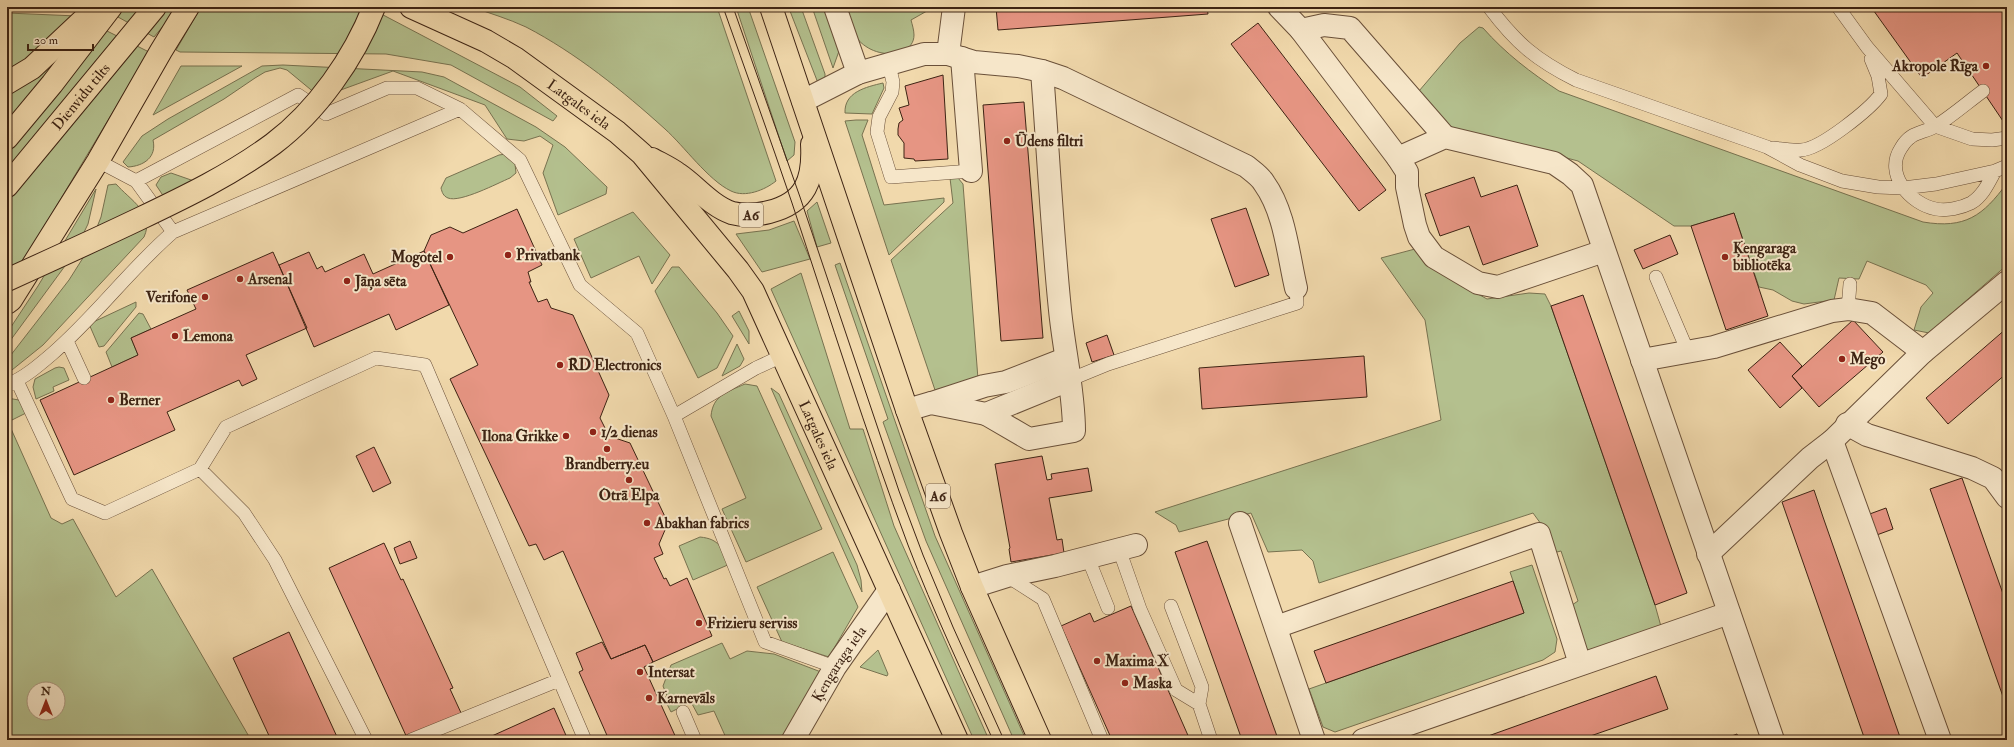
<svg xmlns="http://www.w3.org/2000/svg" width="2014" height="747" font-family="'IM FELL Double Pica',serif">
<rect width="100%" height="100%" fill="#f1d9ac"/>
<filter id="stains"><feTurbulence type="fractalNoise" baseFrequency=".005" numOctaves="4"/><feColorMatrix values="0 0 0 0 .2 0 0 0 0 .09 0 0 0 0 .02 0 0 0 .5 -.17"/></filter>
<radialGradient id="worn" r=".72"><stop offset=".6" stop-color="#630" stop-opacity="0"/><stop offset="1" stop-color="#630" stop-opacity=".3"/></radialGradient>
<path fill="#b4c08e" stroke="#787250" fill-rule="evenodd" d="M100,7H179L154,37Z
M201,7H368L520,87L557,116L553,121L451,65L386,54L180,52L176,50Z
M472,7H717L776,181C765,190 745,198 731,191C708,180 684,146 665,129C623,91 576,53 526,27C509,19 489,13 472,7Z
M736,7H748L795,142L794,155L787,161Z
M797,7L802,10L825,74V78L818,83L790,11Z
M812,7H821L828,14L839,51L833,68Z
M848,7H934L911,20C912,24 914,30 914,35C914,65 845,61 848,7Z
M7,13L77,16L149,52L24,260L7,282Z
M1479,27L1483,28C1505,53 1531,73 1559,91L1923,222C1965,229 1983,216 2007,183V265L1929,333L1914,330L1921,307L1933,293L1926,285L1867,261L1859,279L1839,278L1834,300L1804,304L1792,301L1773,290L1759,287L1734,213L1691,226H1674L1578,161L1446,126L1419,91L1460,43Z
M283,65L422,72L444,77L536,127L565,147L607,187L606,194L558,215L543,173L553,145L540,136L524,141L507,139L485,105L393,71L327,95L316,94L287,70L280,68L265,72L255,78L224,99L153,140C157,157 144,166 128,167L123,162L142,136L168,119L262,66Z
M181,66H242L153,115Z
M883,83L884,88L872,114L845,113C844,92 866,87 883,83Z
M856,120H868L862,135L884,205L944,198V202L889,255L845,121Z
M308,121L164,197L156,185L161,177L171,173L194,181Z
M506,154L515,164L516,173L510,178C498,183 460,203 448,198C443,196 442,192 441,188L446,178L499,155Z
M950,178H958L963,184L978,379L935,390L891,260L953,203Z
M116,184C130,200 155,213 144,237L43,345L7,374V360L69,280L88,250L101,217L108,185Z
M96,189L88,224L73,255L7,345V333L38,286Z
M817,202L831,243L817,247L807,211Z
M633,212L670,255L652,284L639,256L591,278L574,239Z
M794,221L810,259L762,272L736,234L769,230Z
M1415,249L1426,265L1487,299L1529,293L1545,294L1551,306L1655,605L1662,630L1584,656L1566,609L1578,601L1561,551L1553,553L1541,524L1533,513L1319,583L1313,561L1302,550L1268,552L1251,513L1179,532L1176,525L1155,512L1441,420L1425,320L1381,258Z
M840,263L935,536L1026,740H1014L926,541L883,422L888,419L835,265Z
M672,267H679L717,313L733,336L717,368L698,378L655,291Z
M801,273L850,429H863L894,526L989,740H974L771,289Z
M136,302V307L104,346L99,347L89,324Z
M739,311L749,331V344L732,316Z
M139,313L143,314L151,329L131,338L138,355L112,367L106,352Z
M737,344L744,359L740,366L722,376Z
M59,367L64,368L69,380L53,387L54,391L36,399L33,387L35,379L55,368Z
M745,384L757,386L822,529L746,562L722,509L746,498L711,416C713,395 727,392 745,384Z
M771,388L779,394L857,565L861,580L862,592Z
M7,398L19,400L26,413L8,422L51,518L62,524L73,519L116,597L152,569L251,740H7ZM34,689H58V713H34Z
M700,537C720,539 721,548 730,564L693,580L679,546Z
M833,552L858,607L829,657L782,642L757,587Z
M1532,565L1557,639L1555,652L1543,660L1335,732L1323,727L1309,689L1524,613L1510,572Z
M722,643L730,659L747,651L774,654L821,672L781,740H727L714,711L698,715L691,702L671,712L664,698L667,696L663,686L671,665Z
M878,650L888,674L887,676L860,667Z"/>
<path fill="#e69583" stroke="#3d2313" d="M996,7H1207L1208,14L998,30Z
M1871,7H2007V127L1957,53L1922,78Z
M1258,23L1386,190L1359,211L1231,44Z
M943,75L948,159L915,161L914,159L904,158V143L898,135V129L899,123L903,120L899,108L909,105L905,86Z
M1024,102L1043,338L1001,341L983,105Z
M1474,177L1481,197L1517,185L1538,246L1483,265L1469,226L1440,236L1425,194Z
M1246,208L1269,275L1235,287L1211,219Z
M517,209L542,265L528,272L531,282H529L538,302L547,299L551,308L573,315L609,395L600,418L609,436L630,443L668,523L659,544L663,554L654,558L664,579L666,578L670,586L687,578L712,636L653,662L645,645L611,659L563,551L544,560L536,544L529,546L450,379L478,365L424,251L431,235L450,227L463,233Z
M1734,213L1768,316L1726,330L1691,226Z
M1670,235L1678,254L1643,269L1634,250Z
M424,251L449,305L396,330L389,314L314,347L279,265L309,252L317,269L322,266L325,272L364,254L373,274Z
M273,252L307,328L246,355L257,379L242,386L239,380L167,412L175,430L74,475L40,400L138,355L131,338L196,309L187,290Z
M1583,295L1687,593L1655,605L1551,306Z
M1853,320L1883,352L1819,407L1792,376Z
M2007,328V373L1948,424L1926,398Z
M1107,335L1114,355L1092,362L1086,343Z
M1780,342L1802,366L1792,376L1802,388L1780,408L1748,370Z
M1364,356L1367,397L1202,409L1199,368Z
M374,447L391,483L373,492L356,456Z
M1042,456L1047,480L1052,479L1051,474L1088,468L1092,491L1049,498L1057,540L1062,539L1064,553L1011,562L1009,549L1010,548L995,464Z
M1962,478L2007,605V708L1930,489Z
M1814,490L1823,517L1901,740H1865L1782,502Z
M1886,508L1893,529L1874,536L1867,515Z
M410,541L417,558L400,564L394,548Z
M1207,541L1278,739L1276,740H1242L1175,552Z
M384,543L401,580L403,579L453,688L450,689L462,715L408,740L329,568Z
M1513,581L1524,613L1326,683L1314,651Z
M1131,606L1190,740H1112L1061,626L1090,613L1094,622Z
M289,632L338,739L337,740H271L233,658Z
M602,642L611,659L645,645L653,662L644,667L677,740H609L579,672L583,670L576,653Z
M1656,676L1668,709L1579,740H1477Z
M554,708L568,740H483Z
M1737,734L1739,740H1721Z"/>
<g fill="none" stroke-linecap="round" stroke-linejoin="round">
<g stroke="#6a5039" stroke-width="14">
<path id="lane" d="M1489,7C1516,43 1536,60 1576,80L1767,147L1800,165L1842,181L1878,187L1903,188L1936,184L1995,171L2007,166
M1838,7L1867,47L1935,126L1972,139L1992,140L2007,138
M889,65L893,82L892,92L879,117L877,132L891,177L971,171
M1983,91C1968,102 1952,116 1936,126C1922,134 1911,131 1901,148C1884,174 1910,204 1936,209C1947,211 1961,208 1971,203C1983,196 1989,182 1995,171
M1773,148C1782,149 1792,151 1801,150C1821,149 1870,109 1881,94L1878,76L1871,59
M98,161L136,181L173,232
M136,181L298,95L326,114L387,88H417L460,109L520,160L580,285L637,333L674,416L765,642L835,667
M1656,277L1688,352
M1848,309L1850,284
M67,341L84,378
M1069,380L1108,364L1297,303L1296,288
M17,381L72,499L105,513L200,469L226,427L376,358L425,365L585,740
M7,385C24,378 38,366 52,354C96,316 130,269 173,232L460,109
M674,416L756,368L782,356
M200,469L244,513L275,560L366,740
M1119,549L1140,609L1176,690L1199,704L1211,740
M1088,558L1108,608
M1007,576L1043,599L1102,740
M1171,606L1202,687L1199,704
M683,712L695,740
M411,740L559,680"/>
</g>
<g stroke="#6a5039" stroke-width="24">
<g id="street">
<path d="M835,7L858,73"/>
<path d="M1279,7L1301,30L1398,158L1445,137L1554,163L1570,174L1582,185L1773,740"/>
<path d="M1301,30L1324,25L1350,28L1445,137"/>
<path d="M948,54L974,62L1018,66L1042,71L1063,78L1246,166C1252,171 1260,176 1264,183C1285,212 1288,254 1296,288"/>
<path d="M962,58L971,171"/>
<path d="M803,101L858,73L924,54H948L954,7"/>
<path d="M1398,158L1407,172V187L1415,225L1419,237L1434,257L1478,283L1498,287L1604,251"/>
<path d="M1642,360L1714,347L1832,311L1848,309L1872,313L1923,352"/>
<path d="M932,403L984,386L1006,382L1065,359"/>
<path d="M907,410L931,403L986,414L1069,380"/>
<path d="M986,414L1029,439L1074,431C1074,391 1064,351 1060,310C1052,231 1048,150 1042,71"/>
<path d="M1847,424L1867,435L1972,468L1993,478L2007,497"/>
<path d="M1832,441L1940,740"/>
<path d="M1240,523L1314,740"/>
<path d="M1708,554L1810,458L1832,441L1923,352L2007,282"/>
<path d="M972,587L1007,576L1055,566L1136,545"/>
<path d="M1276,627L1539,534L1580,664"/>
<path id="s1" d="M793,740L835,667L889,590"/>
<path d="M1363,740L1729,613"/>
</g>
</g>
<g stroke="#3d2313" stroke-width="24">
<g id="highway">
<path id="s2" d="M411,7L486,41L515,58L617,132L642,154L738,270L753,291L957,740"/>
<path d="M771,7L907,410L951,533L972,587L1040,740"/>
<path d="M7,83L32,68L97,7"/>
<path d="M7,138L52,84L111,7"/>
<path d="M652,159C661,164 670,168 678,174C696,186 711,206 732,213C744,216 757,215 769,212C806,203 814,179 812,144"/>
<path id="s3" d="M7,186L155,7"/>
<path d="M7,303L11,300L98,161L161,51L188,7"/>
</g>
</g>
<use href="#lane" stroke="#f6e6c9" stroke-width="13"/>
<use href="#street" stroke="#f6e6c9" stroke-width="22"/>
<use href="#highway" stroke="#f1d9ac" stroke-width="22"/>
<path stroke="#3d2313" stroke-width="1" d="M723,7C746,72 770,138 792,203C830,318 866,433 908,545C933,611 964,676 993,740
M733,7L800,197L899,491L923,555L953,627L1004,740"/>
<g stroke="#3d2313" stroke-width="24" stroke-linecap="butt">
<path id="highway-bridge" d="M7,280C51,260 95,240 139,219C185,197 231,175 273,144C317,111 354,58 374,7"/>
</g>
<use href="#highway-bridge" stroke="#f1d9ac" stroke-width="22"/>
</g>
<g fill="#8f2418" stroke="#f6e6c9" stroke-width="1.5">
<circle cx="1986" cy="66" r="4"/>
<circle cx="1007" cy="141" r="4"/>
<circle cx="508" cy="255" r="4"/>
<circle cx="450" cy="257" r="4"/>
<circle cx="1725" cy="257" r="4"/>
<circle cx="240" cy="279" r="4"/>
<circle cx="347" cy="281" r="4"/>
<circle cx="205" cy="297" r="4"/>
<circle cx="175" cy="336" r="4"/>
<circle cx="1842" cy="359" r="4"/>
<circle cx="560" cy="365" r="4"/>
<circle cx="111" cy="400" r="4"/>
<circle cx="593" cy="432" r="4"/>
<circle cx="566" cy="436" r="4"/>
<circle cx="607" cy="449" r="4"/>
<circle cx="629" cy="480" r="4"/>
<circle cx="647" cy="523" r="4"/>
<circle cx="699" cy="623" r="4"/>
<circle cx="1097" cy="661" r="4"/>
<circle cx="640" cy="672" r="4"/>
<circle cx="1125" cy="683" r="4"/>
<circle cx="649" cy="698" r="4"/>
</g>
<g text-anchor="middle" stroke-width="4" stroke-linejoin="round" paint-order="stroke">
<g fill="#f6e6c9" stroke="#745e4a" stroke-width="1">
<rect x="739" y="203" width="24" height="24" rx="3"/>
<rect x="926" y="484" width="24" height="24" rx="3"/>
</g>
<g font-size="14" font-weight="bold" fill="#3d2313">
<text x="751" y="220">A6</text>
<text x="938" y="501">A6</text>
</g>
<g font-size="15" font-weight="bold" fill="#3d2313" stroke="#f6e6c9" text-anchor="start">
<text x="1978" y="71" text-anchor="end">Akropole Rīga</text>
<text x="1015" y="146">Ūdens filtri</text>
<text x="1733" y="253">Ķengaraga<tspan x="1733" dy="17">bibliotēka</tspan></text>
<text x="516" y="260">Privatbank</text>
<text x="442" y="262" text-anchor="end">Mogotel</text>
<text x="248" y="284">Arsenal</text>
<text x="355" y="286">Jāņa sēta</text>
<text x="197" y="302" text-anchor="end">Verifone</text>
<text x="183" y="341">Lemona</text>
<text x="1850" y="364">Mego</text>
<text x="568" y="370">RD Electronics</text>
<text x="119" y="405">Berner</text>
<text x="601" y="437">1/2 dienas</text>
<text x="558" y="441" text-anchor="end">Ilona Grikke</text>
<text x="607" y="469" text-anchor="middle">Brandberry.eu</text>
<text x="629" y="500" text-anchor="middle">Otrā Elpa</text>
<text x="655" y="528">Abakhan fabrics</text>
<text x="707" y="628">Frizieru serviss</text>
<text x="1105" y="666">Maxima X</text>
<text x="648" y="677">Intersat</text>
<text x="1133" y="688">Maska</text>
<text x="657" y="703">Karnevāls</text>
</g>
<g font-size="15" fill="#3d2313" stroke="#f6e6c9">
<text dy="5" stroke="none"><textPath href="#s3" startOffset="116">Dienvidu tilts</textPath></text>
<text dy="5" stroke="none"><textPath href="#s2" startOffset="195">Latgales iela</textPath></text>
<text dy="5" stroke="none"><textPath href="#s2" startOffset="610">Latgales iela</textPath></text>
<text dy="5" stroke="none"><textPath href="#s1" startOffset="89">Ķengaraga iela</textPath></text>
</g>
</g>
<rect width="2014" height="747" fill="none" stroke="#f1d9ac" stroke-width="24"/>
<rect x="8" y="8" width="1998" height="731" fill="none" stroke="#3d2313" stroke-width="2"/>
<rect x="12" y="12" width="1990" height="723" fill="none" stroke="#3d2313"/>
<g transform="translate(46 701)"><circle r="19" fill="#f6e6c9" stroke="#ac9880"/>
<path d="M0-3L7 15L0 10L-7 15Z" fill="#8f2418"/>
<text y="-6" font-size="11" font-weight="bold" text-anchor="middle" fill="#3d2313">N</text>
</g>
<path d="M28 44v6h65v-6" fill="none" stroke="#3d2313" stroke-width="2"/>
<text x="34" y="44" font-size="12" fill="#3d2313" stroke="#f6e6c9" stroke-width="3" paint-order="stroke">20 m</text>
<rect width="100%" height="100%" filter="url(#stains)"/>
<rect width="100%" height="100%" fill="url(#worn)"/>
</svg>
